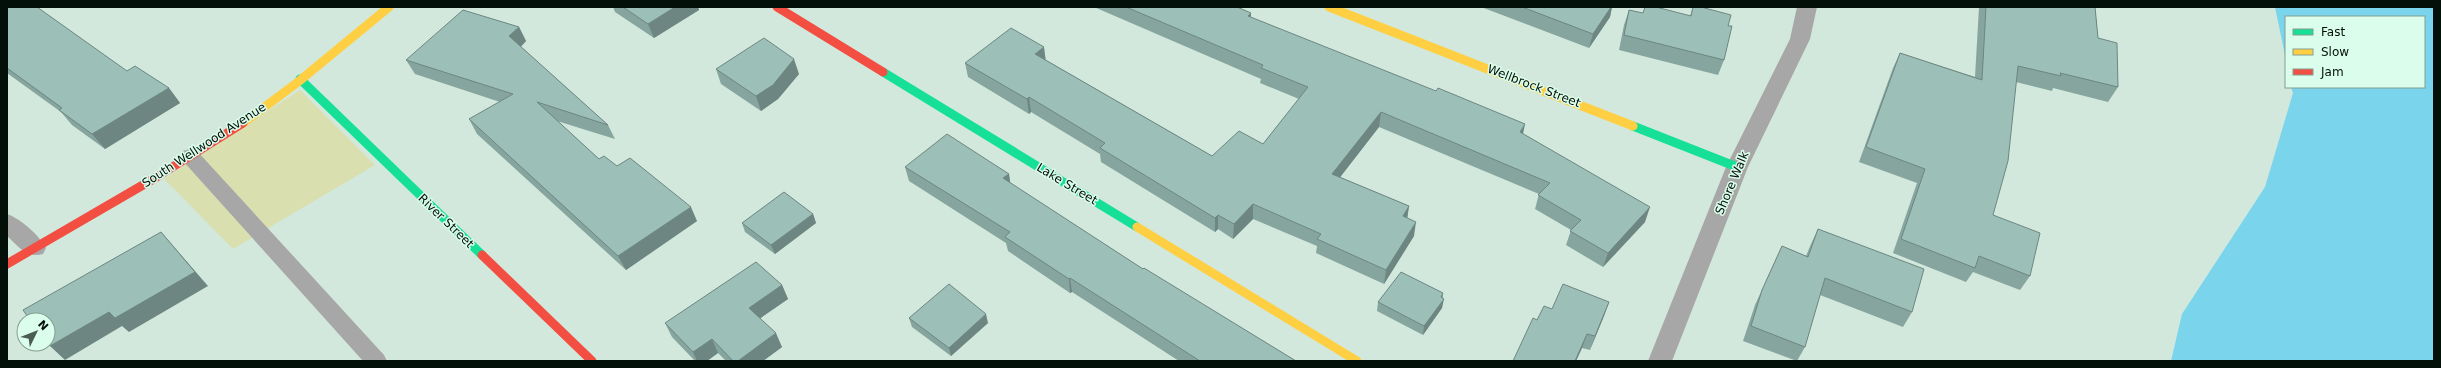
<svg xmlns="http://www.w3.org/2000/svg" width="2441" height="368" font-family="'DejaVu Sans',sans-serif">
<rect width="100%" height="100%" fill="#d2e8dd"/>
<path fill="#dadfaf" d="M300,90L375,165L233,249L164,179Z"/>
<path fill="#79d4ec" d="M2275,7H2434V361H2171L2182,314L2265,187L2293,93L2291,87H2424V17H2286V60Z"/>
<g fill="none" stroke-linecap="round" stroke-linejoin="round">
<path fill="#a8a7a7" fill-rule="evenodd" d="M190,149L197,151L384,355L387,361H363L183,161L181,156L183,151Z"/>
<path fill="#a8a7a7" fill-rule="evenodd" d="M1797,7H1817L1810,39L1748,167L1672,361H1648L1726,167L1790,39Z
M7,214C21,219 39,235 46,248L43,254C27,259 18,246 7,236Z"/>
<path stroke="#16e098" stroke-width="9" d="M883,72L1137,227
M300,79L482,255
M1633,126L1737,167"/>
<path stroke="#ffcf43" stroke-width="9" d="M1329,7L1633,126
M243,123L298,82L389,7
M1137,227L1357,361"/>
<path stroke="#f24e42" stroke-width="9" d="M777,7L883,72
M482,255L592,361
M7,264L155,178L243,123"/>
</g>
<path fill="#86a59e" d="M7,7L127,71L169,88L180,103L105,149L72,125L61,112L7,73Z
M613,7H698L699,10L654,38L615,12Z
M1094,7H1237L1251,13V18L1523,134L1645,222L1603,267L1566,245L1571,230L1535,209L1539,194L1379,127L1340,177L1409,206L1407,218L1414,236L1384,284L1316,253L1317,246L1253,219L1233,239L1218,229L1215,232L1101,162L1100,154L1031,112L1029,114L968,77L965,63L1046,60L1212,156L1263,144L1299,99L1260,83L1261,79Z
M1481,7H1612L1610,17L1589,48Z
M1693,7L1728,26L1724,60L1718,75L1619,50L1624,25L1629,10L1643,13L1690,16Z
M1979,7H2095L2098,38L2118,87L2108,102L2053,88L2052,91L2016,82L1993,215L2030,276L2020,290L1973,272L1966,282L1893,253L1917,183L1859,162L1893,68L1900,53L1975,77Z
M519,27L526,41L521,47L608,125L615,139L557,121L599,159L617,166L697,221L626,270L477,134L469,119L500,102L415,74L406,60Z
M716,69L799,74L778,99L761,111L721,84Z
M905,167L1009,174L1010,183L1143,269L1296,361H1179L1072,292L1070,293L1008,251L1006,243L909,181Z
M813,214L816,223L775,254L745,232L742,223Z
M1818,229L1912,312L1903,327L1820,295L1805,347L1797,361L1743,341L1755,305L1782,246L1806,256L1811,244Z
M782,285L788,299L760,318L782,347L763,361H726L718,353L707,361H695L672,337L665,323Z
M1443,293V298L1442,308L1423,335L1377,311L1378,302Z
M1609,302L1604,316L1590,350L1582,348L1576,361H1513L1537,320L1552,309Z
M909,318L988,323L951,356L912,327Z"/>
<path fill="#6d8681" d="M675,7H698L699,10L654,38L648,24Z
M1611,7H1612L1610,17L1589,48L1593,34Z
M1251,13V28L1248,16Z
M519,27L526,41L516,51L509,36Z
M1044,47L1046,62L1035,54Z
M794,59L799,74L778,99L761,111L756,96Z
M169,88L180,103L105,149L92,134Z
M1029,97L1031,112L1029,114L1027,99Z
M1381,112L1379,127L1331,189L1332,174Z
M1525,124L1522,139L1520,132Z
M1009,174L1011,188L1003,178Z
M1253,204V219L1233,239L1234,224Z
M1409,206L1407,220L1403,216Z
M691,207L697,221L626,270L618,256Z
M1650,207L1645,222L1603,267L1608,253Z
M813,214L816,223L775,254L771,245Z
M1218,215V229L1215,232V218Z
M1416,222L1414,236L1384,284L1386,270Z
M161,232L208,286L129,332L122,326L65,360L50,346Z
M1070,278L1072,292L1070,293L1069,279Z
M782,285L788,299L755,322L749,308Z
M1444,299L1442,308L1423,335L1424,326Z
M1609,302L1604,316L1590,350L1595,336Z
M986,314L988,323L951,356L949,348Z
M776,333L782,347L763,361H738Z
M1587,334L1582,348L1576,361H1575Z
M712,339L718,353L707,361H697L693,352Z"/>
<path fill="#9cc0b8" stroke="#6d8681" d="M7,7H37L127,71L135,66L169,88L92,134L59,110L62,108L7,68Z
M623,7H675L648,24Z
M1126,7H1237L1251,13L1248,16L1436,91L1438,88L1525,124L1520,132L1650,207L1608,253L1570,231L1581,220L1538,195L1550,183L1381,112L1332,174L1409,206L1403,216L1416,222L1386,270L1317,239L1321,234L1253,204L1234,224L1218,215L1215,218L1100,148L1105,143L1029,97L1027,99L965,63L1011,28L1044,47L1035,54L1212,156L1239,131L1263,144L1308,87L1261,68L1263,65Z
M1522,7H1611L1593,34Z
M1645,7H1656L1691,16L1693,7H1701L1731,15L1728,26H1732L1724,60L1624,35L1629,10L1643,13Z
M1986,7H2095L2098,38L2117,43L2118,87L2060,73L2061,76L2018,66L2008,161L1993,215L2040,233L2030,276L1979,256L1975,268L1901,239L1925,169L1866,147L1900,53L1982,80Z
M463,10L519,27L509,36L608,125L537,102L599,159L604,156L617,166L630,158L691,207L618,256L469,119L513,94L406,60Z
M764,38L794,59L773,85L756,96L716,69Z
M947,134L1009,174L1003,178L1143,269L1144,268L1296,361H1200L1070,278L1069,279L1005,237L1010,232L905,167Z
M784,192L813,214L771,245L742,223Z
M1818,229L1924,269L1912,312L1825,278L1805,347L1751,326L1762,290L1782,246L1808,257Z
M161,232L195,272L115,318L109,312L50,346L48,344V320H30L23,310Z
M756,262L782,285L749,308L776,333L738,361H733L712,339L693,352L665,323Z
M1401,272L1443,293L1441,297L1444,299L1424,326L1378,302Z
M949,284L986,314L949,348L909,318Z
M1563,284L1609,302L1595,336L1587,334L1575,361H1513L1533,318L1537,320L1544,306L1552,309Z"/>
<g text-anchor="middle" stroke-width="3" stroke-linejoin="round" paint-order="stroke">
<g font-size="12" fill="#03100a" stroke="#dbfdec">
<text transform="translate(1534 86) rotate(21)" y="4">Wellbrock Street</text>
<text transform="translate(204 145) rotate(-33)" y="4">South Wellwood Avenue</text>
<text transform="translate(1732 183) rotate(-67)" y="4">Shore Walk</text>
<text transform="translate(1067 184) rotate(31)" y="4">Lake Street</text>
<text transform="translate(446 221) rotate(44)" y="4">River Street</text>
</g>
</g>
<rect width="2441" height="368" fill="none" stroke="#03100a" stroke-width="16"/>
<rect x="2285" y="16" width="140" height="72" fill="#dbfdec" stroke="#859e92"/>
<rect x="2293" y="29" width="20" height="6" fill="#16e098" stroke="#859e92"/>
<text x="2321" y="36" font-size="12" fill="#03100a">Fast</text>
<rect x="2293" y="49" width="20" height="6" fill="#ffcf43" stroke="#859e92"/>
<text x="2321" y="56" font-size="12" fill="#03100a">Slow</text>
<rect x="2293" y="69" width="20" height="6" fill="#f24e42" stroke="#859e92"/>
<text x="2321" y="76" font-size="12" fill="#03100a">Jam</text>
<g transform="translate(36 332) rotate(47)"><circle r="19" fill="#dbfdec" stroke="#859e92"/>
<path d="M0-3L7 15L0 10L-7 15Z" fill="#4b5c54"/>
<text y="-6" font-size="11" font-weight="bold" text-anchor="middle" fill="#03100a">N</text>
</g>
</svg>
